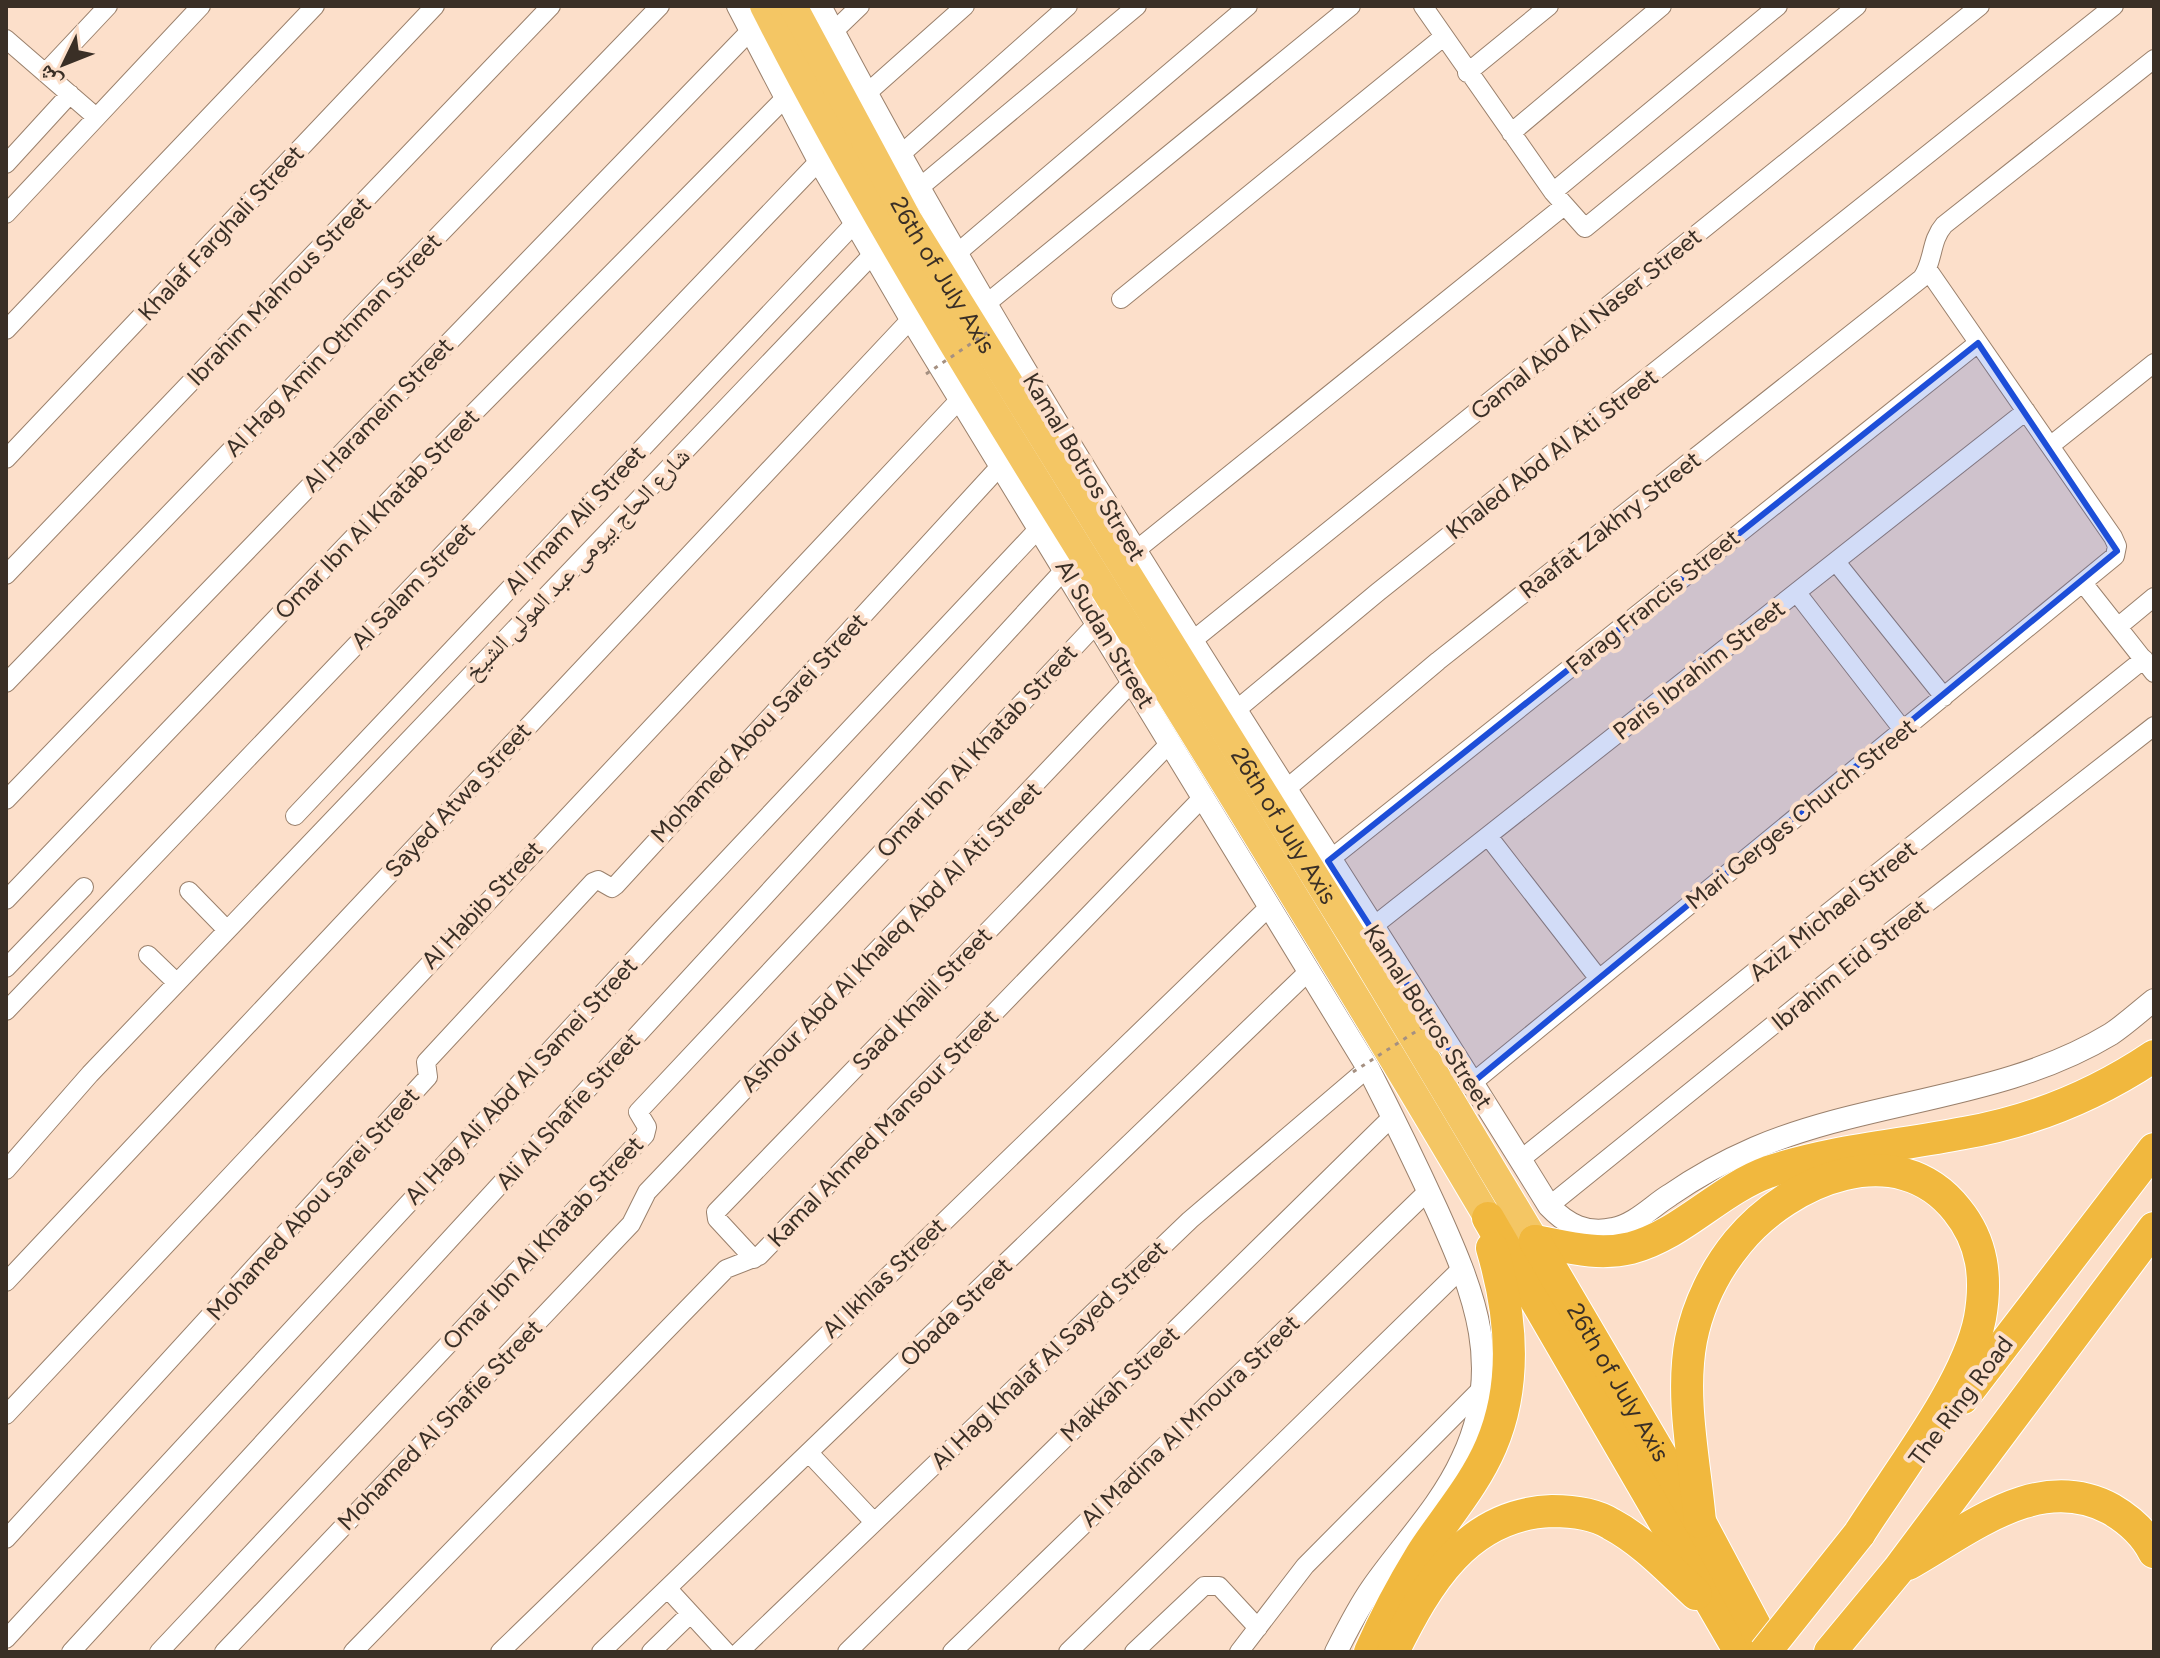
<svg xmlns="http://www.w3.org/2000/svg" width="2160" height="1658" font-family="Figtree,'Noto Naskh Arabic',sans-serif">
<rect width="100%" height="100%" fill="#fcdfca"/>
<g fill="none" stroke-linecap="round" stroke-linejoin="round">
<g stroke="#9a806c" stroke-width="20">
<path id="minor" d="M1423,6L1553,192L1585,228L1857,6
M833,32L860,6
M6,39L96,117
M45,73L108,6
M1467,73L1549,6
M866,94L965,6
M1511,133L1662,6
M900,155L1068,6
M6,164L70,94
M919,188L1137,6
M1553,192L1778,6
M6,214L201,6
M956,254L1248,6
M1121,299L1442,38
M986,304L1351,6
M6,330L315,6
M2050,446L2154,363
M6,459L435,6
M1135,551L1564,206
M1836,562L1944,697
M6,575L551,6
M2083,583L2154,673
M1797,593L1903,730
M2119,626L2154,597
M1192,641L1980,6
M6,683L660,6
M1235,711L1378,592L2114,6
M1285,790L1438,661L1922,278C1934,261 1930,241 1944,225L2154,59
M6,800L751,30
M295,816L855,223
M1488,836L1599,979
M1328,861L1978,343
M189,891L227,930
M6,900L445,442L786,97
M1371,928L2026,411
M148,955L177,983
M6,968L84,887
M6,1011L819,161
M1471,1084L2115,556L2117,546L2113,537L1928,270
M1520,1160L2144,659
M6,1170L90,1074L873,254
M1549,1206L1850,963L2154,726
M754,1259L717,1219L716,1212L1171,742
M6,1282L911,319
M6,1415L961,398
M809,1453L874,1522
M6,1539L428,1077L426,1062L593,882L598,880L612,888L616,885L1002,464
M668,1589L726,1652
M6,1639L662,929L1040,527
M71,1652L1065,569
M159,1652L645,1135L647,1127L638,1112L1098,622
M224,1652L631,1224L647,1192L1133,681
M353,1652L726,1269L759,1256L1204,796
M500,1652L1270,906
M601,1652L1310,970
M651,1652L690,1614
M739,1652L1190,1220L1368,1068
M847,1652L1393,1116
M952,1652L1428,1191
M1068,1652L1463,1267
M1134,1652L1204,1586H1219L1258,1628
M1239,1652L1305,1566L1482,1388"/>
</g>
<g stroke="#9a806c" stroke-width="24">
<path id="tertiary" d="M738,6L819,161L911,319L1368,1068C1392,1115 1415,1162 1437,1210C1475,1294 1505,1369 1462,1459C1440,1507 1401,1546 1372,1588C1358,1608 1347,1630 1336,1652
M820,6C1037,421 1304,808 1549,1206C1567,1225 1587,1235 1613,1229C1635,1225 1652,1206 1670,1195C1696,1177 1725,1161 1755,1148C1870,1099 2002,1100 2111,1034C2126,1024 2140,1011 2154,1000"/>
</g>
<g stroke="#fff" stroke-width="30">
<g id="trunk">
<path d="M764,6C878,230 1012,442 1145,654C1261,841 1376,1028 1488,1218"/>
<path id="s1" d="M793,6L908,220L1362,952L1535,1241"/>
</g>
</g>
<g stroke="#fff" stroke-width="34">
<g id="motorway">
<path d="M1488,1218L1740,1652"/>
<path d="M1535,1241C1567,1247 1598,1256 1631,1248C1681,1235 1719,1190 1768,1172C1833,1150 1898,1146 1964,1133C2033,1121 2096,1095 2154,1056"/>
<path id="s2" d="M1535,1241L1700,1522L1769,1652"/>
<path d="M1963,1398L2154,1149"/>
<path d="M1700,1522C1695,1464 1680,1398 1691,1340C1698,1305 1715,1270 1738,1242C1789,1180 1897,1134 1957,1210C1983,1242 1987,1278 1980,1318C1967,1385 1896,1475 1859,1534"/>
<path d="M1908,1564C1970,1529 2039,1470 2111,1509C2128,1519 2145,1534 2154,1552"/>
<path d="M1370,1652C1385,1618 1402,1586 1421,1555C1444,1519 1474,1486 1491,1446C1518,1383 1511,1312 1492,1248"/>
<path d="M1393,1652C1427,1583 1467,1514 1552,1511C1571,1511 1595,1514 1611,1524C1643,1541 1669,1569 1696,1594"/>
<path d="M1830,1652L1898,1570L2154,1228"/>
</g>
</g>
<use href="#minor" stroke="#fff" stroke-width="18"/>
<use href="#tertiary" stroke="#fff" stroke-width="22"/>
<use href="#trunk" stroke="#f4c664" stroke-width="28"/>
<use href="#motorway" stroke="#f1b83e" stroke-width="32"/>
<g stroke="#fff" stroke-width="34" stroke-linecap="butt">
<path id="motorway-bridge" d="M1765,1652L1859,1534"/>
</g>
<path stroke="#a59081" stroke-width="3" stroke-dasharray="4 6" stroke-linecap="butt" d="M926,374L988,332
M1353,1072L1426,1025"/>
<use href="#motorway-bridge" stroke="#f1b83e" stroke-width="32"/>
</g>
<path fill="#1d4ed8" fill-opacity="0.2" stroke="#1d4ed8" stroke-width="6" stroke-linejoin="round" d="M1978,343L2117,551L1471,1084L1328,861Z"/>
<g text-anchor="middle" stroke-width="8" stroke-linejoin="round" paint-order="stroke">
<g font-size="24" fill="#3a2f26" stroke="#fcdfca">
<text transform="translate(221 233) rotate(-47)" y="8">Khalaf Farghali Street</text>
<text dy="8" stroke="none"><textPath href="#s1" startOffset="308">26th of July Axis</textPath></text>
<text transform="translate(279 291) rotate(-46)" y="8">Ibrahim Mahrous Street</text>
<text transform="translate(1586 324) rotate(-39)" y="8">Gamal Abd Al Naser Street</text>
<text transform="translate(333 345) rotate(-46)" y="8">Al Hag Amin Othman Street</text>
<text transform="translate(378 415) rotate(-46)" y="8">Al Haramein Street</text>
<text transform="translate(1552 454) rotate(-38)" y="8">Khaled Abd Al Ati Street</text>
<text transform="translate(1084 467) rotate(59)" y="8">Kamal Botros Street</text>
<text transform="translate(377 514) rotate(-46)" y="8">Omar Ibn Al Khatab Street</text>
<text transform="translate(575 520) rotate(-47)" y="8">Al Imam Ali Street</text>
<text transform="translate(1610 525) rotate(-38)" y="8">Raafat Zakhry Street</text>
<text transform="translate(577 564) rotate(-46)" y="8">شارع الحاج بيومى عبد المولى الشيخ</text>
<text transform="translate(413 586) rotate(-46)" y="8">Al Salam Street</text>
<text transform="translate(1653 602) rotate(-39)" y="8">Farag Francis Street</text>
<text transform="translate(1105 634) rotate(59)" y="8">Al Sudan Street</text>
<text transform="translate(1699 670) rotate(-38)" y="8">Paris Ibrahim Street</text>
<text transform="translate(759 728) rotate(-47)" y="8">Mohamed Abou Sarei Street</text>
<text transform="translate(977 751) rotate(-47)" y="8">Omar Ibn Al Khatab Street</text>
<text transform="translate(458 800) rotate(-47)" y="8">Sayed Atwa Street</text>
<text transform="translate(1801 814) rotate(-39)" y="8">Mari Gerges Church Street</text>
<text dy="8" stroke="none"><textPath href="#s1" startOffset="956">26th of July Axis</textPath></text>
<text transform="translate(482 905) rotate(-47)" y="8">Al Habib Street</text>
<text transform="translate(1833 911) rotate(-39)" y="8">Aziz Michael Street</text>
<text transform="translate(891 937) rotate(-46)" y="8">Ashour Abd Al Khaleq Abd Al Ati Street</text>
<text transform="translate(1850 965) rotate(-39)" y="8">Ibrahim Eid Street</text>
<text transform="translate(922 999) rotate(-46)" y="8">Saad Khalil Street</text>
<text transform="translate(1428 1017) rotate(57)" y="8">Kamal Botros Street</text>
<text transform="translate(521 1081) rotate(-47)" y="8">Al Hag Ali Abd Al Samei Street</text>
<text transform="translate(568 1111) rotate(-48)" y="8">Ali Al Shafie Street</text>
<text transform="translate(883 1128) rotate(-46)" y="8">Kamal Ahmed Mansour Street</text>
<text transform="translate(313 1204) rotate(-48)" y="8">Mohamed Abou Sarei Street</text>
<text transform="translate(543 1243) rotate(-47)" y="8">Omar Ibn Al Khatab Street</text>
<text transform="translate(884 1278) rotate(-44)" y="8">Al Ikhlas Street</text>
<text transform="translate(956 1312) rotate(-44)" y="8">Obada Street</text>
<text transform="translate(1049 1355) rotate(-44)" y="8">Al Hag Khalaf Al Sayed Street</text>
<text dy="8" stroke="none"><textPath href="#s2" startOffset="164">26th of July Axis</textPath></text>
<text transform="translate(1120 1384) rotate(-44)" y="8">Makkah Street</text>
<text transform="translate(1961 1401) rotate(-53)" y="8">The Ring Road</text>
<text transform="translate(1190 1421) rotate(-44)" y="8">Al Madina Al Mnoura Street</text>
<text transform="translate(440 1425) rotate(-46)" y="8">Mohamed Al Shafie Street</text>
</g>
</g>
<rect width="2160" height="1658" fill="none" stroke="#3a2f26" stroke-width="16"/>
<g transform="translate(64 64) rotate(227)" stroke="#fcdfca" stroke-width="6" paint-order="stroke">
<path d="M0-6L14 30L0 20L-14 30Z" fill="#3a2f26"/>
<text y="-12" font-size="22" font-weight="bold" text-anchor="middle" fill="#3a2f26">ش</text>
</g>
</svg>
